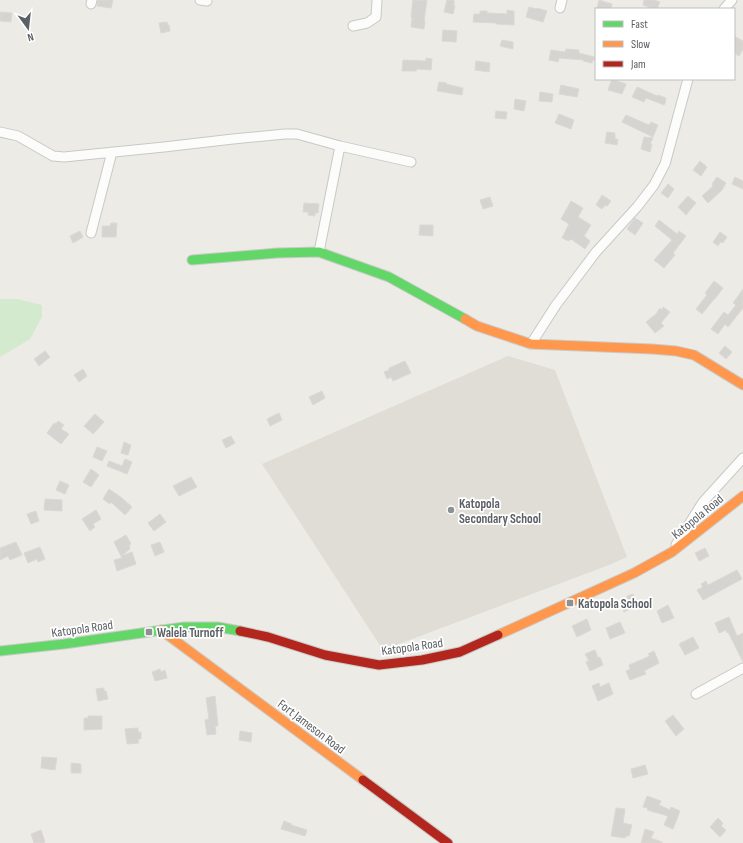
<svg xmlns="http://www.w3.org/2000/svg" width="743" height="843" font-family="'Sofia Sans Condensed',sans-serif">
<rect width="100%" height="100%" fill="#ecebe5"/>
<path fill="#dfddd5" d="M508,356L555,370L627,557L609,565L383,650L262,464Z"/>
<path fill="#d3eace" d="M0,299H17L42,305V317L30,339L0,357Z"/>
<path fill="#d5d4d0" stroke="#dcd9d4" d="M98,0H113L111,8L97,6Z
M413,0H427L424,21H425L424,29L411,27L412,18L411,17Z
M447,0H454V6H455L453,14L444,12Z
M599,0L612,4L611,9H602L597,8Z
M644,0H654L660,2L657,9H653L643,5Z
M529,7L536,9L537,8L547,11L543,22L526,17Z
M507,10L514,11V25L496,24V23L473,22L474,14H480V11H487V13L507,14Z
M0,12L12,13L11,22L0,21Z
M167,22L168,25H169L170,31L161,33L159,23Z
M443,30L457,31L456,42L442,41Z
M734,36L743,41V49L739,56L734,53Z
M502,40L513,42V49L500,46Z
M566,49L579,50V53L595,57V60H593L592,63L583,61L584,60L559,58L558,62L549,60L551,50L565,52Z
M426,58L432,59L431,70L417,69L416,71H402L403,60L426,61Z
M476,61L490,63L489,72L475,70Z
M612,79L626,84L622,94L608,90Z
M439,82L447,83L446,84L463,88L462,95L437,91Z
M561,85L579,89L577,97L559,94Z
M637,87L657,96L658,95L666,98L665,100L666,101L664,105L646,98L644,102L632,97Z
M540,92L553,94L552,102L539,101Z
M515,99L526,101L524,111L514,109Z
M496,111L507,112L506,119L495,118Z
M559,114L574,120L571,129L555,123Z
M626,115L649,125L651,122L658,125L653,137L622,122Z
M607,132L615,133V139H618L617,145L605,143Z
M644,137L653,138L650,144H652L650,152L641,149Z
M700,161L707,167L701,176L693,170Z
M717,177L726,183L722,190L708,203L702,196L713,186L712,184Z
M735,177L743,181V189L732,184Z
M668,184L674,189L668,198L661,193Z
M602,195L611,201L607,206L605,205L602,209L596,205Z
M688,196L696,203L686,215L678,207Z
M490,197L493,206L483,209L480,200Z
M571,201L583,208L578,217L591,225L584,236L590,241L585,249L571,239L569,241L562,238L569,224L561,219Z
M304,203L319,204L318,213H315V216L308,215V212H303Z
M635,218L643,223L635,235L627,229Z
M659,220L677,234L679,231L686,236L673,253L675,255L664,268L654,260L672,240L655,226Z
M111,223H117L116,237H102V226H110Z
M420,225H433V236L419,235Z
M80,231L83,237L73,243L70,236Z
M720,232L727,237L723,243L720,242L718,246L713,242Z
M714,281L723,288L714,300V299L702,314L696,309L707,295L705,293Z
M743,289V308L728,327L725,324L718,334L711,329L724,312L728,315L736,305L733,303Z
M663,307L670,312L661,323L664,326L655,333L646,322L656,314L660,308L662,310Z
M725,346L732,352L726,359L719,353Z
M45,351L50,357L39,366L34,359Z
M405,361L411,373L393,381L391,377L387,379L384,372L389,370V368Z
M83,369L87,376L79,382L74,375Z
M322,391L325,398L313,405L309,397Z
M279,413L282,420L270,426L267,419Z
M95,414L104,422L93,434L84,426Z
M58,421L64,425L61,429L69,434L61,444L47,433L54,423L56,424Z
M231,436L235,443L226,448L222,440Z
M124,442L131,445L128,455L121,453Z
M97,447L107,451L102,461L93,457Z
M125,459L132,462L127,474L107,466L109,461L122,466Z
M91,469L99,475L91,487L83,482Z
M191,477L197,487L179,496L173,486Z
M60,481L69,485L65,494L56,490Z
M109,489L122,498L132,507L125,515L111,502L110,504L103,499Z
M45,499L62,500V511L44,510Z
M96,510L101,519L93,524L95,527L90,531L82,519Z
M36,511L39,521L31,524L27,514Z
M160,514L166,522L154,531L148,523Z
M126,535L131,544L129,545L130,549L121,556L114,542Z
M16,542L22,555L10,560L8,556L0,560V548Z
M160,542L164,552L155,556L151,545Z
M40,547L45,559L38,562L37,559L28,563L24,553Z
M705,548L709,556L699,561L695,553Z
M132,552L136,564L117,571L114,560L122,558L121,556Z
M737,570L742,579L703,600L697,590L703,587L701,584L706,581L708,585Z
M633,594L638,605L624,612L620,603L628,600L627,596Z
M668,605L674,618L662,623L657,611Z
M729,617L737,636L743,633V662L728,632L727,633L726,630L719,633L715,623Z
M587,619L591,630L577,637L572,626Z
M620,622L625,633L610,639L606,628Z
M693,637L699,648L685,655L679,644Z
M595,650L598,658L600,657L603,665L590,671L586,662L589,661L585,654Z
M654,651L659,663L644,671L646,674L630,680L626,671L630,669L629,665L650,656L648,654Z
M160,669L161,672L165,670L167,678L155,681L152,672Z
M599,683L600,687L609,683L613,694L598,701L592,686Z
M104,688V691H106L108,699L98,701L96,689Z
M215,696L218,726H215L216,734L207,735L205,720L209,719L206,698Z
M673,715L684,729L676,736L665,721Z
M88,716H102V729L84,730V718H88Z
M138,728V732H141V739H138L139,743L127,744L125,729Z
M240,731L252,733L251,742L239,740Z
M42,757L57,758L55,770L41,768Z
M71,763L81,764V773H71Z
M645,765L648,774L633,778L631,769Z
M647,796L661,801L659,805L670,810L671,807L680,811L673,829L664,825L668,816L647,810L648,808L643,807Z
M616,808L625,809L623,823L632,825L629,836H626L625,838L611,836Z
M718,818L723,823L721,826L726,830L720,837L710,827Z
M284,821L292,824L291,825L307,830L305,836L281,829Z
M645,829L654,832L651,838L662,842V843H641Z
M41,830L45,842L42,843H34L31,834Z"/>
<g fill="none" stroke-linecap="round" stroke-linejoin="round">
<g stroke="#c8c8c7" stroke-width="11">
<path id="street" d="M200,0L207,1
M91,4L92,0
M560,8L562,0
M724,9L732,0
M353,26L367,23L376,17L377,0
M0,132L18,136L53,156L64,157L164,147L233,139L285,134H297L340,146L411,162
M91,233L112,152
M319,252L340,146
M531,344L556,305L596,252L637,207L654,185L665,164L688,79
M676,545L703,502L743,458
M696,694L743,668"/>
</g>
<g stroke="#c9cac9" stroke-width="11">
<path id="fast" d="M192,260L277,253L319,252L389,277L465,319
M0,651L64,644L184,627H218L240,631"/>
</g>
<g stroke="#c9cac9" stroke-width="11">
<path id="slow" d="M465,319L477,326L531,344L652,349L676,351L694,355L743,385
M161,630L363,780
M498,635L634,573L672,552L743,496"/>
</g>
<g stroke="#c9cac9" stroke-width="11">
<path id="jam" d="M240,631L268,637L325,655L379,665L422,660L460,652L498,635
M363,780L448,843"/>
</g>
<use href="#street" stroke="#fcfcfb" stroke-width="9"/>
<use href="#fast" stroke="#63d668" stroke-width="9"/>
<use href="#slow" stroke="#ff974d" stroke-width="9"/>
<use href="#jam" stroke="#b3261e" stroke-width="9"/>
</g>
<g fill="#8e9192" stroke="#fff" stroke-width="1.5">
<circle cx="451" cy="510" r="4"/>
<rect x="566" y="599" width="8" height="8" rx="2"/>
<rect x="145" y="628" width="8" height="8" rx="2"/>
</g>
<g text-anchor="middle" stroke-width="3.5" stroke-linejoin="round" paint-order="stroke">
<g font-size="13" font-weight="bold" fill="#5b6065" stroke="#fff" text-anchor="start">
<text x="459" y="508">Katopola<tspan x="459" dy="15">Secondary School</tspan></text>
<text x="578" y="608">Katopola School</text>
<text x="157" y="637">Walela Turnoff</text>
</g>
<g font-size="13" fill="#5b6065" stroke="#fff">
<text transform="translate(697 516) rotate(-39)" y="5">Katopola Road</text>
<text transform="translate(82 628) rotate(-8)" y="5">Katopola Road</text>
<text transform="translate(412 646) rotate(-8)" y="5">Katopola Road</text>
<text transform="translate(312 726) rotate(37)" y="5">Fort Jameson Road</text>
</g>
</g>
<rect x="595" y="8" width="140" height="72" fill="#ffffff" stroke="#bdbfc1"/>
<rect x="603" y="21" width="20" height="6" fill="#63d668" stroke="#bdbfc1"/>
<text x="631" y="28" font-size="12" fill="#5b6065">Fast</text>
<rect x="603" y="41" width="20" height="6" fill="#ff974d" stroke="#bdbfc1"/>
<text x="631" y="48" font-size="12" fill="#5b6065">Slow</text>
<rect x="603" y="61" width="20" height="6" fill="#b3261e" stroke="#bdbfc1"/>
<text x="631" y="68" font-size="12" fill="#5b6065">Jam</text>
<g transform="translate(28 28) rotate(165)" stroke="#ffffff" stroke-width="3" paint-order="stroke">
<path d="M0-3L7 15L0 10L-7 15Z" fill="#5b6065"/>
<text y="-6" font-size="11" font-weight="bold" text-anchor="middle" fill="#5b6065">N</text>
</g>
</svg>
